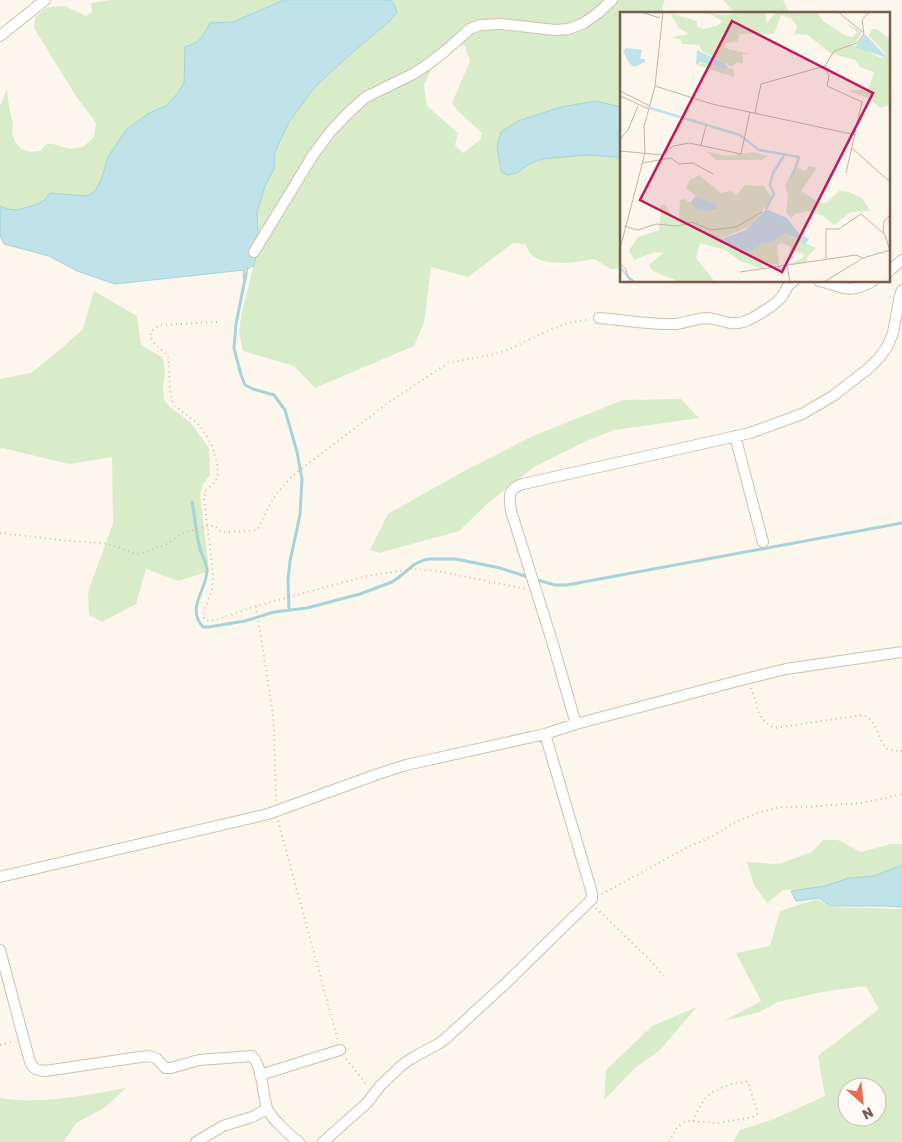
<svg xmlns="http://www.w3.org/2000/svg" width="902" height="1142" font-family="Rubik,sans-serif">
<rect width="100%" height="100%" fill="#fdf6ec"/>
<path fill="#d8ecc9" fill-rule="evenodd" d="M111,0H284L233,22L210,23C202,37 201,42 185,47L184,84L177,94L166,106L149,113L108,157L103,174L99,184L94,192L87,196L50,193L43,201L35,205L17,210H7L0,206V106L7,89L9,107L13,124L12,134L16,143L21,149L30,152L40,151L46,144H53L70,149L83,147L94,137L96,123L76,96L34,28L35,17L48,7L65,6L86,16L92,12L91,3Z
M391,0H665L662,8L663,14H621V107L596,101L561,107L518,121L501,132L497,146L500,172L517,173L529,164L542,159L586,155L616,157L621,159V269H611L594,259C578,262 544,268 531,254C529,252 527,247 525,244L513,243L468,277L431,267L424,323L414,346L315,388L294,366L243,351L239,333L241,316L256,256L258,235L257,212L265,186L274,169L275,152L289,122L315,87L354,51L390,21L397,12L394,4ZM455,38L465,46L470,61L452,103L457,110L482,133L480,140L463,153L455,145L458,133L427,106L424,85L439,53Z
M723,0H783L790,14H736Z
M94,291L137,316L141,345L163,358L165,372L163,386L164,400L170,407L190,422L209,448L210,475L203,484L200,494L209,571L178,581L146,569L136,604L102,622L89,615L88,592L113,523L112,457L69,464L2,448L0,449V379L31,373L63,347L83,329Z
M681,399L699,418L614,430L584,442L534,467L487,504L459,531L379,553L370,550L388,514L464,471L535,435L623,400Z
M823,840H838L861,852L891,844H902V864L876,878L820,889L783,890L767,903L754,885L747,862L779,864L812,852Z
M817,899L831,907L902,909V1142H733L740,1130L774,1119L825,1096L818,1056L879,1009L866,986L827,991L778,1002L759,1012L724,1021L761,1001L736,953L770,946L780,911ZM847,1087H877V1117H847Z
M697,1007L660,1050L635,1068L604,1100L606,1070L652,1026Z
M126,1088L104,1108L76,1123L64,1142H0V1098C42,1105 85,1095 126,1088Z"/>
<path fill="#bfe3e8" stroke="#a5d3da" d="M284,0H391L394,4L397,12L390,21L354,51L315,87L289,122L275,152L274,169L265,186L257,212L258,235L256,256L254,266L248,268L246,277L243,278L244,270L115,284L77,271L49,256L4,244L0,236V206L7,209L17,210L35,205L43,201L50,193L87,196L94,192L99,184L103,174L108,157L126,130L149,113L166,106L177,94L184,83L185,47C201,42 202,37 210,23L233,22Z
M596,101L621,107V159L616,157L586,155L542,159L529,164L517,173L508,175L501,172L497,146L501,132L518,121L561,107Z
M902,865V907L885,906H830L819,898L796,901L791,891L825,886L849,878L874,876Z"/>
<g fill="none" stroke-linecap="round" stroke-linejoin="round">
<path stroke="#a5d3da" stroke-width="3" d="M246,274L236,324L234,348L241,375L245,385L253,389L274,395L285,410L297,452L302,479L300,515L290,561L288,580L289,610
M192,502C195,517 196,533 200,549C202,556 207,563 207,571C206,591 186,608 203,627H209L245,621L274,612L307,608L360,594L392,582L398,578L415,564L424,560L430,559H456L500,568L528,577
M534,579L555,585H567L902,523"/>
<g stroke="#d1beb0" stroke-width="12">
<path id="minor" d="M0,36L45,0
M254,252L313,155L331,131L349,112L366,97L413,74L427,65L445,51L470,29L480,25L501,24L555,30L569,29L584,23L598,13L612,0
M888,272L902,260
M819,281C845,287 846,295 873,281
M599,318C625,320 651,325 676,324C686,323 696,318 707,318C722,319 732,328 748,320C757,316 773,306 780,299C786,292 785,286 794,281
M735,436L763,542
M576,724L552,641L511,511C509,496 507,489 523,484L750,433L802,414L833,396L869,368L879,358L887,347L893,333L900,295L902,290
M0,877L268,814L378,774L406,765L545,734L576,724L745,679L786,669L902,652
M0,950L30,1062C33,1069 37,1070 45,1071L147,1056L156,1058L165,1068H171L199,1060L252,1056C263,1067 262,1093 267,1108C270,1117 290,1136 299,1142
M260,1075L340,1050
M196,1142L223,1126L252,1117L267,1109
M323,1142L367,1103L380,1086L402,1065L412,1058L438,1044L445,1039L504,985L592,899V893L545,734"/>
</g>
<path stroke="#d9b8a5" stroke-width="2" stroke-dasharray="1 4" stroke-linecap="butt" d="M217,322L161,325C139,333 157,347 168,355L169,367L170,390L172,401L175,406L198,424L203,430L212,446L217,463L218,473L216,481L206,490L204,499L211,554L213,576L212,589L204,612V618L206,620L209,621L216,620L256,606L367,576L412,569L432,570L526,589
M0,533L69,541L103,543L112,545L136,554L142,553L165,545L182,533L208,526H215L221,532L252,531L258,529C269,505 276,491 296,473L389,402L448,363L495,354L507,350L543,333L568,323L590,319
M256,606L272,708L274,728L276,802
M751,688C759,706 754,717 774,728L863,715C878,720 877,740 888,750L902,751
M278,821L338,1041
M602,894L686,848L711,837L736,822L757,813L780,807H804L861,803L887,798L902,794
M596,908L652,962L663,976
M0,1045L15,1041
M346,1059L368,1086
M669,1142L678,1126L687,1121L719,1123L753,1117L757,1114V1111L748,1082C739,1080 712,1090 707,1097C700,1104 697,1113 693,1121"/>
<use href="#minor" stroke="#fff" stroke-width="10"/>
</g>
<g transform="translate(620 12)">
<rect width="270" height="270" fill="#fdf6ec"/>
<path d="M87,0L101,3L145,0L147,11L156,0H197L203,9L226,24L233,25L237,20L225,10L242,20L236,30L228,32L242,36L262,47L265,41L249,24L252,17H257L270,27V93L260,96L248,86L229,79L249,77L254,60L240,55L235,48L210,41L188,23L176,22L174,25L177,14L171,6L161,3L154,22H120L118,29L105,31V36L130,42H123V52L117,50L112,55L82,39L79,33L62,32L61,28L52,25L69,22L59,16L50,1L77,9V14L83,17L97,14L102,9ZM82,51L114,57V65L77,53ZM86,139L106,144L132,140L148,144L142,148H96ZM175,154L185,159L189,154L197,156L181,179L198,190L206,191L219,179L229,180L242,186L250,199L231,200L214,213L203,204L187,199L175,202L171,207L166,200L168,184L165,173ZM79,163L101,181L111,179L116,184L125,173L144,174L152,186L131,214L102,226L101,233L131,240L142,231L164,222L196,236L186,246L188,250L169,252L183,246L184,242L175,240L168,246L171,235L161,231L157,233L159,253L143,251V257L120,249L105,238L80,231L76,246L95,270H60L33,259L29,253L43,241L35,240L14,248L9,238L18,225L39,218L41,193L45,192L54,208L59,206L60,188L64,187L82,198L94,199L95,192L82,189L66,176L70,168Z" fill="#d8ecc9"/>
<path d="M245,22L264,42V45L235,35ZM6,36L22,38L20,47H25V50L14,55L9,51L3,39ZM77,38L104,51L109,57L81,50L76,53ZM76,184L96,192V197L90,200L77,197L70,191ZM146,197L167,206L181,224L189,226L185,234L176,226L164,222L153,230L142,231L131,240L101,232V227L126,218Z" fill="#bfe3e8"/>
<path fill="none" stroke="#bfe3e8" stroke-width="2.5" d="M30,96L120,123L139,138L179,145L172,166M146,197L154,182L150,173L153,161L165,142M0,255L12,270"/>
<path fill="none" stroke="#c5b3a7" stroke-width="1" d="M21,0L40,6M218,0L244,21M205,54L209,64L207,74L242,90L226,161M35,74L92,92L236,123M0,79L30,94M0,84L29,97M135,101L141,72L205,54L214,39L237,31L244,22L242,8L249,0M0,127L8,118L18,94M81,133L86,114M232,136L270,170M0,139L43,143L53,134L69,131L121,142L130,100M22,151L51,146L59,152L73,151L93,162M4,214L17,218L36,212L58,214L72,210L91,218L116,215L142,200M0,237L25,141L24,115L35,74L43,0M270,238L263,218L264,209L270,203M206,247V217H219L241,202L263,221M0,252L6,257L8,265L16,270M167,254L170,270M120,260L236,243L243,246M204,270L243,246L270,238"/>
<path fill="#c2185b" fill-opacity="0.15" stroke="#c2185b" stroke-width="2.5" d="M112,9L253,81L162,260L20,188Z"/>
<rect width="270" height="270" fill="none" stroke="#7a5c4d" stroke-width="2.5"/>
</g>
<g transform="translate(862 1102) rotate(153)"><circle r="24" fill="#fffaf3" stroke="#cabbb1"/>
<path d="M0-4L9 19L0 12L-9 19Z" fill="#e76f51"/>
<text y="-8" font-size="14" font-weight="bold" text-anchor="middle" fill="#7a5c4d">N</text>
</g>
</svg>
